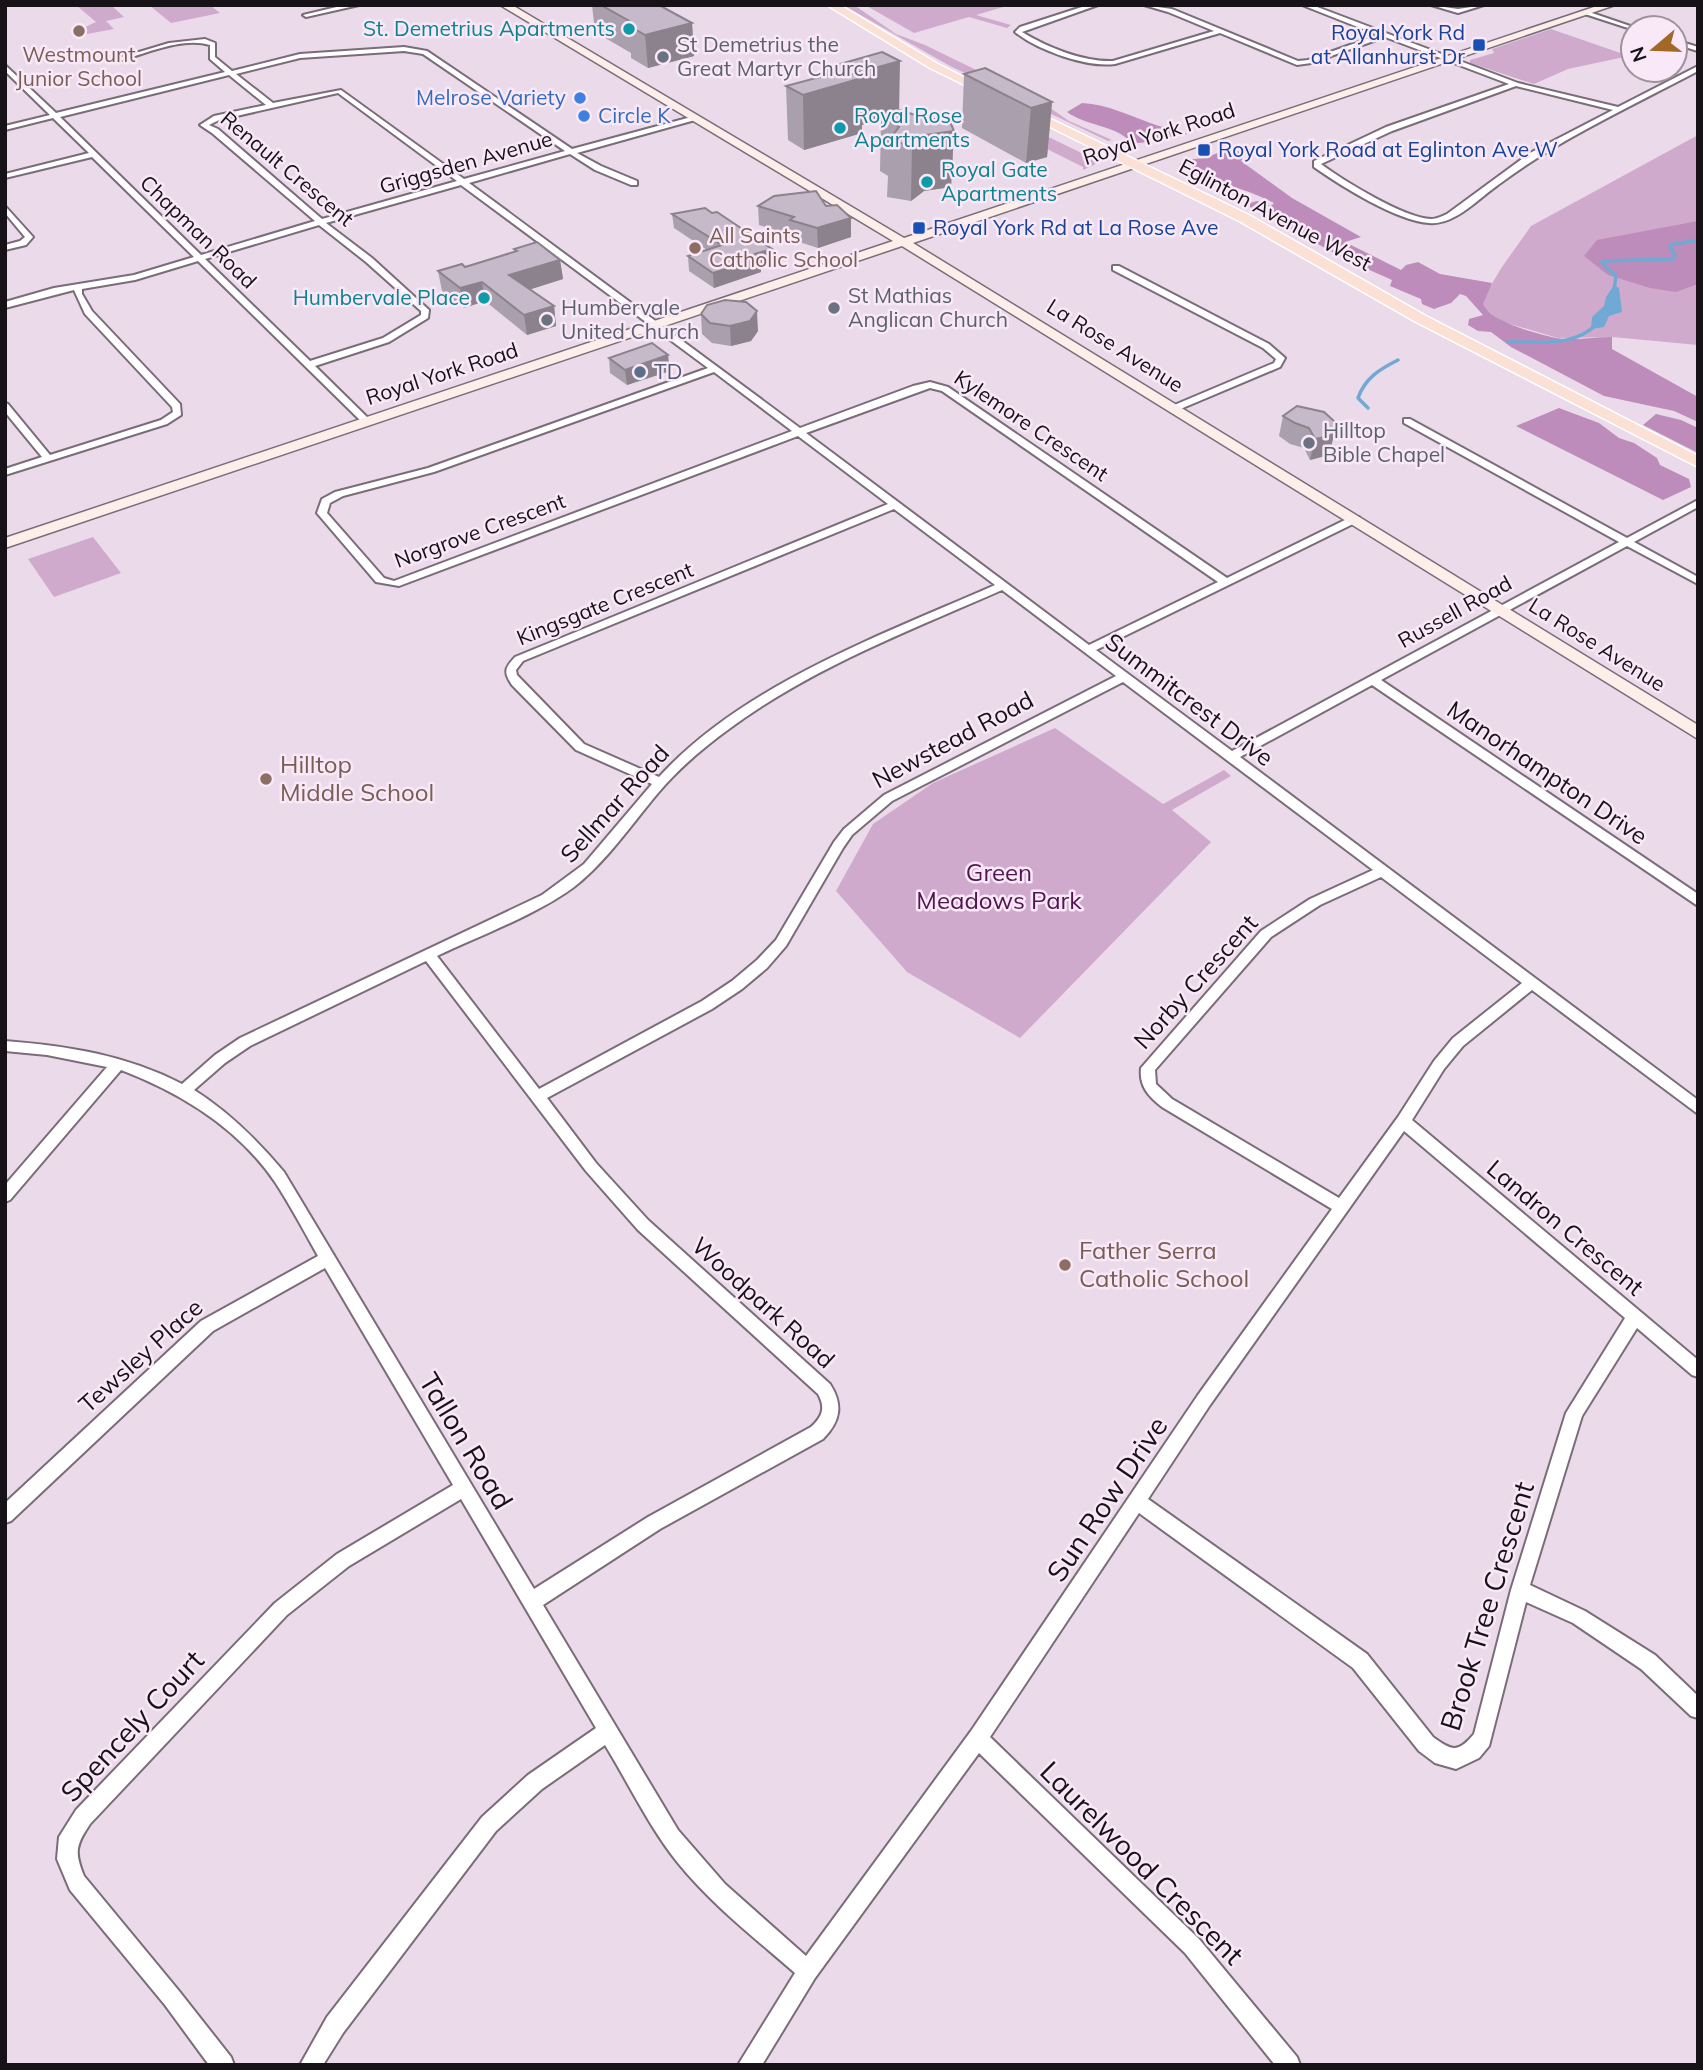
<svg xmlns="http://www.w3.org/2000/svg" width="1703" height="2070" font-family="Mulish,sans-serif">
<rect width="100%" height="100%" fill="#ebdbea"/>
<path fill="#d0aacd" d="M76,5H111L124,17L106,21L114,29L87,34L81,29L96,22Z
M149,5H210L220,13L171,23Z
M843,5H854L896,34L925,45L1003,83L1043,103L1069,121L1112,140L1108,141L950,66Z
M865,5H1010L976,15L1011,25L1007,28L969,17L914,33Z
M1551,29L1629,56L1568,69L1534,84L1470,63V60L1494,53L1492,49Z
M981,116L1032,129L1100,162L1083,170V167Z
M1698,135V345L1612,337L1558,338L1503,322L1484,308L1482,300L1502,267L1531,226Z
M93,537L121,573L54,597L28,559Z
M1055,728L1163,804L1224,770L1231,776L1172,810L1211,842L1020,1038L907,972L836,891L873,824L933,783Z"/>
<path fill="#bd8cba" d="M1082,103C1108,104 1132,117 1156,125C1167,129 1177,127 1187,134C1177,138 1169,136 1159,138C1148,140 1144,145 1131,142C1115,125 1086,126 1067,112Z
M1228,149L1238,151L1244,156L1241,161L1292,198L1361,237L1345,242L1401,270L1406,265L1418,262L1440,274L1492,283L1483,304C1491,322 1537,334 1556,338C1574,341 1594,337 1612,337V349L1698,397V422L1674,411L1604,396L1511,347L1491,332L1478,331L1468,325L1469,319L1483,315L1466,296L1460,294L1451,303L1434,309L1422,304L1421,299L1390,286L1392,280L1347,260L1250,207V203L1257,201L1271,206L1274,203C1244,187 1209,182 1179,165L1183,160L1205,158Z
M1698,221V284L1676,292L1650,288L1608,275L1584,256L1597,240Z
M1559,408L1599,423L1619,438L1634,443L1657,458L1660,465L1689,479L1691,487L1663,500L1516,426Z
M1656,414L1681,420L1698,428V453L1643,425Z"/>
<path fill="#70aad4" d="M1614,285L1619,288L1622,312L1609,316L1604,327L1591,329L1592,317L1604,306L1606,297Z"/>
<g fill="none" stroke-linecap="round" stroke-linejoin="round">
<path stroke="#70aad4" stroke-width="3.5" d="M1614,290L1616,276L1602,263L1604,261L1673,259L1675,256L1670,245L1698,240
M1508,342C1539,341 1573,348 1597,324
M1368,408L1358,398C1365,378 1380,369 1398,360"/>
<g stroke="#7a6c79" stroke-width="4">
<path id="street" d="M345,5H359L306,17L303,15Z
M1088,5H1098L1022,32C1047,47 1082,62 1113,61L1214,31L1168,12L1144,5L1172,9L1298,61L1308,60L1378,35L1302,5H1312L1518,83L1618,107L1698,66V71C1630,107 1559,139 1498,185C1479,198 1454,226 1429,223C1397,221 1341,186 1314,167V161L1386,127L1509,84L1385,37L1311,63L1297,65L1220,33L1115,64C1087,68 1037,50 1015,32L1020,27ZM1516,86L1613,110L1530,153L1447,214C1442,216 1437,219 1431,219C1404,218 1344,181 1321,164L1392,131Z
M1431,5L1458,9L1484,5L1458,13Z
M1585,12H1589L1636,28L1631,29L1585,14Z
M205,39L215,43V57L232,71L300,54L404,47L427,51L572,149L695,116V120L577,153L601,166L637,181V185H631L595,170L570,154L469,183L800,428L913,386L930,382L948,387L1227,578L1351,517H1359V521L1096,650L1232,751L1619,542L1404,423V419H1410L1627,538L1698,500V507L1634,542L1698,577V584L1627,546L1381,680L1698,894V906L1372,685L1240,757L1698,1100V1114L1532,990L1463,1046L1444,1069L1412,1120L1698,1360V1377L1692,1375L1637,1328L1582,1416L1530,1585L1585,1611L1655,1655L1698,1696V1718L1691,1716L1641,1669L1573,1623L1526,1602L1489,1746L1479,1758L1456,1769L1435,1763L1419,1751L1353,1668L1139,1513L990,1737L1199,1939L1297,2057L1300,2065H1275L1185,1953L979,1753L815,1978L762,2065H738L795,1973C755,1938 712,1905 678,1863C649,1827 629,1784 605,1745L542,1789L496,1831L343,2033L323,2065H300L327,2017L482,1817L528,1775L596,1728L461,1499L349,1566L287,1615L90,1824C76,1845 74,1852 84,1876L179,1991L231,2057L234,2065H209L165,2005L70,1890L57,1859L59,1837L76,1810L275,1603L337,1554L453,1485L325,1268L213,1331L11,1521L5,1523V1503L201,1321L318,1256C304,1231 290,1205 275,1182C238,1128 181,1093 121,1070L10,1200L5,1202V1185L107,1067L47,1055L5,1051V1041C68,1046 126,1055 182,1084L215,1055L240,1038L542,895L584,864L652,784L576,750L512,685C503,672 505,668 515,657L888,504L798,436L399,586L376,582L317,513L322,499L335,492L428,468L708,368L461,185L326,223L372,258L429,310L428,318L389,342L315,366L370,420V424H364L198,261L135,280L82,289V294L92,311L180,404L181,415L167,424L5,475V469L42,457L5,412V403L8,404L50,455L161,420L173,412L172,407L85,314L74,290L5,308V302L54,288L134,275L194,257L92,157L5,178V174L89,153L53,118L5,130V126L50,115L5,71V65L56,113L225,72L210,59V45C182,37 148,53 122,60L119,58L169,43ZM404,51L423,54L565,151L464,179L341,90L273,103L236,74L300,58ZM229,75L266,105L214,116L200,125L212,133L315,221L201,255L60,117ZM338,93L457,181L322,219L218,129L209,125L219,120ZM319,225L366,262L421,311V315L383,338L310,361L205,259ZM714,372L792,431L394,581L384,578L327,513L330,503L343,496L434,472ZM930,388L942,391L1218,582L1089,645L806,433ZM894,509L995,585C882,635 744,684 659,777L584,744L517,675L516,670L523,661ZM1002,590L1116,676L884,795L844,829L834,842L776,940L757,960L732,981L702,1001L539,1089L437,956C479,936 538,914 574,887C607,861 631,825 658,793C679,768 703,748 729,729C811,668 909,631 1002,590ZM1123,682L1373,870L1310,899L1261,931L1141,1068C1139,1086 1148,1096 1162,1107L1332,1209L1198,1395L971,1731L806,1956L725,1884L678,1830L543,1605L660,1529L823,1439C841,1421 843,1404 830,1384L648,1220L596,1163L547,1098L712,1009L742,989L767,968L786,946L843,848L852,835L892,801ZM1381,877L1522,983L1453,1038L1434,1061L1398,1117L1339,1198L1172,1099L1156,1084L1155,1070L1271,937L1320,905ZM426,961L586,1171L638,1230L818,1394C826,1408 822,1417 811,1427L648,1517L534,1589L284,1172C257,1140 229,1112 194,1090L225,1063L250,1046ZM1404,1131L1625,1318L1566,1413L1511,1590L1474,1734C1458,1753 1452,1751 1433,1737L1367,1654L1148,1499L1210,1405Z
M1675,40L1698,47V51L1675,44Z
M5,206L33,237L26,245L5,250V245L20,241L25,237L5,213Z
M1113,266H1119L1269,344L1285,358L1280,367L1178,410H1172V406L1274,363L1276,359L1263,348L1113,270Z"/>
</g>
<g stroke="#7a6c79" stroke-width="3">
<path id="secondary" d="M500,5H512L904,238L1600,5H1615L913,243L1698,725V739L902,246L5,548V538L893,241Z"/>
</g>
<g stroke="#fff" stroke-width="3">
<path id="primary" d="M827,5H840L938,64L997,94L987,96L930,68Z
M1018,107H1026L1249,215L1426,316L1698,456V467L1416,322L1239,221L1018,111Z"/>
</g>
<use href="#street" fill="#fff" fill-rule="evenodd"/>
<use href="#secondary" fill="#fcefea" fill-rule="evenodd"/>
<use href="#primary" fill="#fae0d5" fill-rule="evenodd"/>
</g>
<path fill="#aa9fad" d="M592,5H659L692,23L694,56L648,68L631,58V53L595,32Z
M826,68L899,110L954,131L951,187L924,191L911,201L887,197L888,176L880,171L881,120L862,125V133L804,150L788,140L786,86L826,75Z
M964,74L1052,102L1047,157L1026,163L962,128Z
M758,206H826L851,237L818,248L790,239V235L759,225Z
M712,213L772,249V264L761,267V272L714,288L689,271L688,256L707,250L674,228L672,214Z
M514,249L560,260L563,279L530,289L554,306L556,326L527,335L485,301L464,308L442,291L438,271L465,267L514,252Z
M701,314L758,331L751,341L731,346L712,343L702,334Z
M609,358L670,371L627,385L610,373Z
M1283,416L1336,426L1331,447L1325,456L1310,460L1304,448L1290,444L1279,436Z"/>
<path fill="#8b828d" d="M692,23L694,56L648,68L645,35Z
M900,61L899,115H881V120L862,125V133L804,150L803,95L853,74Z
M1052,102L1047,157L1026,163L1031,108Z
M954,131L951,187L924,191L911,201L912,145L926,135Z
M851,218V237L818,248L817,228Z
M772,249V264L761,267V272L714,288L713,273L755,254Z
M560,260L563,279L513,295L509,275Z
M482,282L485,301L464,308L460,288Z
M554,306L556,326L527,335L524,315Z
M757,311L758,331L751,341L731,346L730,326Z
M668,355L670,371L627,385L625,370Z
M1336,426L1331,447L1325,456L1310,460L1315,439Z"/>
<path fill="#c6b9c9" stroke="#8b828d" stroke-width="2" d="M601,5H659L692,23L645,35L628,25L631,22Z
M882,52L900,61L853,74L862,78L803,95L786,86L835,73L826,68Z
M985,68L1052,102L1031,108L964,74Z
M900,110L927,119H949L954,131L926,135L912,145L888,141L899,127L881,115Z
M816,191L826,206L837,205L851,218L817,228L790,220L794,217L758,206L774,196Z
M705,208L712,213L717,212L772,249L755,254L760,258L713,273L688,256L722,245L672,214Z
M537,242L560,260L509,275L554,306L524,315L482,282L460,288L438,271L462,264L465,267L517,251L514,249Z
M725,300L746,302L757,311L750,321L730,326L710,323L701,314L707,305Z
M652,343L668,355L625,370L609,358Z
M1297,406L1324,412L1334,421L1336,426L1330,436L1315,439L1309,428L1295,423L1283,416Z"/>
<g fill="#0f9aa8" stroke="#f9e8f7" stroke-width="2.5">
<circle cx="629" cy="29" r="7"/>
<circle cx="840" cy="128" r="7"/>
<circle cx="927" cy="182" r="7"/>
<circle cx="484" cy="298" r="7"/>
</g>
<g fill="#8d6e63" stroke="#f9e8f7" stroke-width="2.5">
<circle cx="79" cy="31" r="7"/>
<circle cx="695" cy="248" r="7"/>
<circle cx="266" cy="779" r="7"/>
<circle cx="1065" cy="1265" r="7"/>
</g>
<g fill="#1a4fb4" stroke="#f9e8f7" stroke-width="2.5">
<rect x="1472" y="38" width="14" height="14" rx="3.5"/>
<rect x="1197" y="143" width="14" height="14" rx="3.5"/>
<rect x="912" y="221" width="14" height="14" rx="3.5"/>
</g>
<g fill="#6b7280" stroke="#f9e8f7" stroke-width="2.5">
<circle cx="663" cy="57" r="7"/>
<circle cx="834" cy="308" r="7"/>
<circle cx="547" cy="320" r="7"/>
<circle cx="1309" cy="443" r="7"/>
</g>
<g fill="#3f7fe0" stroke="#f9e8f7" stroke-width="2.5">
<circle cx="580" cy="98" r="7"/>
<circle cx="584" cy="116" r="7"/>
</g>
<circle fill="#5c6f8a" stroke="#f9e8f7" stroke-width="2.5" cx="640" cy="372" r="7"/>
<g text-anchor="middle" stroke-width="5" stroke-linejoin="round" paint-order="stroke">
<g font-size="21" fill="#0d838f" stroke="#f9e8f7" text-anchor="end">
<text x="615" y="36">St. Demetrius Apartments</text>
<text x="854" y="123" text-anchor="start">Royal Rose<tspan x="854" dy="24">Apartments</tspan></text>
<text x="941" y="177" text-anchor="start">Royal Gate<tspan x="941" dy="24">Apartments</tspan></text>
<text x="470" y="305">Humbervale Place</text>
</g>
<g font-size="21" fill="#164399" stroke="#f9e8f7" text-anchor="start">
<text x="1465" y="40" text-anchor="end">Royal York Rd<tspan x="1465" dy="24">at Allanhurst Dr</tspan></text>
<text x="1218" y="157">Royal York Road at Eglinton Ave W</text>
<text x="933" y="235">Royal York Rd at La Rose Ave</text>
</g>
<g font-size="21" fill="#5b616d" stroke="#f9e8f7" text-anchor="start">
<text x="677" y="52">St Demetrius the<tspan x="677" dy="24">Great Martyr Church</tspan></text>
<text x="848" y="303">St Mathias<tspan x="848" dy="24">Anglican Church</tspan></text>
<text x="561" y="315">Humbervale<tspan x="561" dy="24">United Church</tspan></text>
<text x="1323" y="438">Hilltop<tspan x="1323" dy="24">Bible Chapel</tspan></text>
</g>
<g font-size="21" fill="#785e54" stroke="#f9e8f7">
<text x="79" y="62">Westmount<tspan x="79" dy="24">Junior School</tspan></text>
<text x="709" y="243" text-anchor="start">All Saints<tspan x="709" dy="24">Catholic School</tspan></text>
</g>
<g font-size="21" fill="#366cbe" stroke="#f9e8f7" text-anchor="end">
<text x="566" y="105">Melrose Variety</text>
<text x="598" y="123" text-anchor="start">Circle K</text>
</g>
<g font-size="21" fill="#171217" stroke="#f9e8f7">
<text transform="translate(1159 134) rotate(-18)" y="7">Royal York Road</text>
<text transform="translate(466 163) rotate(-16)" y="7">Griggsden Avenue</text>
<text transform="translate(287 169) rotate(40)" y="7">Renault Crescent</text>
<text transform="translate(1275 215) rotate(28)" y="7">Eglinton Avenue West</text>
<text transform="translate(198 232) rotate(44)" y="7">Chapman Road</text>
<text transform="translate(1115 346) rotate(32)" y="7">La Rose Avenue</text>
<text transform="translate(442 374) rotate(-18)" y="7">Royal York Road</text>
<text transform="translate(1031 426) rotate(34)" y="7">Kylemore Crescent</text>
<text transform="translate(480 531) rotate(-20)" y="7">Norgrove Crescent</text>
<text transform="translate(605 604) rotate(-22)" y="7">Kingsgate Crescent</text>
<text transform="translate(1455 612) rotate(-29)" y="7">Russell Road</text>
<text transform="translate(1597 645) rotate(32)" y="7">La Rose Avenue</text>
</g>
<g font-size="21" fill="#4e5e75" stroke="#f9e8f7" text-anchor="start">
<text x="654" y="379">TD</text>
</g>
<g font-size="24" fill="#171217" stroke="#f9e8f7">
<text transform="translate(1189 700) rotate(37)" y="8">Summitcrest Drive</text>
<text transform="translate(953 740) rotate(-28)" y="8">Newstead Road</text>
<text transform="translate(1547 773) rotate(34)" y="8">Manorhampton Drive</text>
<text transform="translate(615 804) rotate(-48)" y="8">Sellmar Road</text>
<text transform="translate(1196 982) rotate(-48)" y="8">Norby Crescent</text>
<text transform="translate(1565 1228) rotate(40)" y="8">Landron Crescent</text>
<text transform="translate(763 1303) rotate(42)" y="8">Woodpark Road</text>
<text transform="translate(141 1356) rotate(-42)" y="8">Tewsley Place</text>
</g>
<g font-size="24" fill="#785e54" stroke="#f9e8f7" text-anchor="start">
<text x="280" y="773">Hilltop<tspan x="280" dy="28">Middle School</tspan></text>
<text x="1079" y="1259">Father Serra<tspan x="1079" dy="28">Catholic School</tspan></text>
</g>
<g font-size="24" fill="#51154f" stroke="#f9e8f7">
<text x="999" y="881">Green<tspan x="999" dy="28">Meadows Park</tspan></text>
</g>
<g font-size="28" fill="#171217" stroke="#f9e8f7">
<text transform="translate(466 1441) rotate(59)" y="10">Tallon Road</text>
<text transform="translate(1107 1499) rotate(-56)" y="10">Sun Row Drive</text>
<text transform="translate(1487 1606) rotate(-73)" y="10">Brook Tree Crescent</text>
<text transform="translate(132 1726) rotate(-47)" y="10">Spencely Court</text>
<text transform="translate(1142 1863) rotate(45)" y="10">Laurelwood Crescent</text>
</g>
</g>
<rect width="1703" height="2070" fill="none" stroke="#171217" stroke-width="14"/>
<g transform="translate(1654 49) rotate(251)"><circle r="33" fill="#f9e8f7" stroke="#9f929d" stroke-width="2"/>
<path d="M0-5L12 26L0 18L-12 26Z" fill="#a16826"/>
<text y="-10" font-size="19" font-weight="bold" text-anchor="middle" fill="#171217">N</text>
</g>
</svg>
